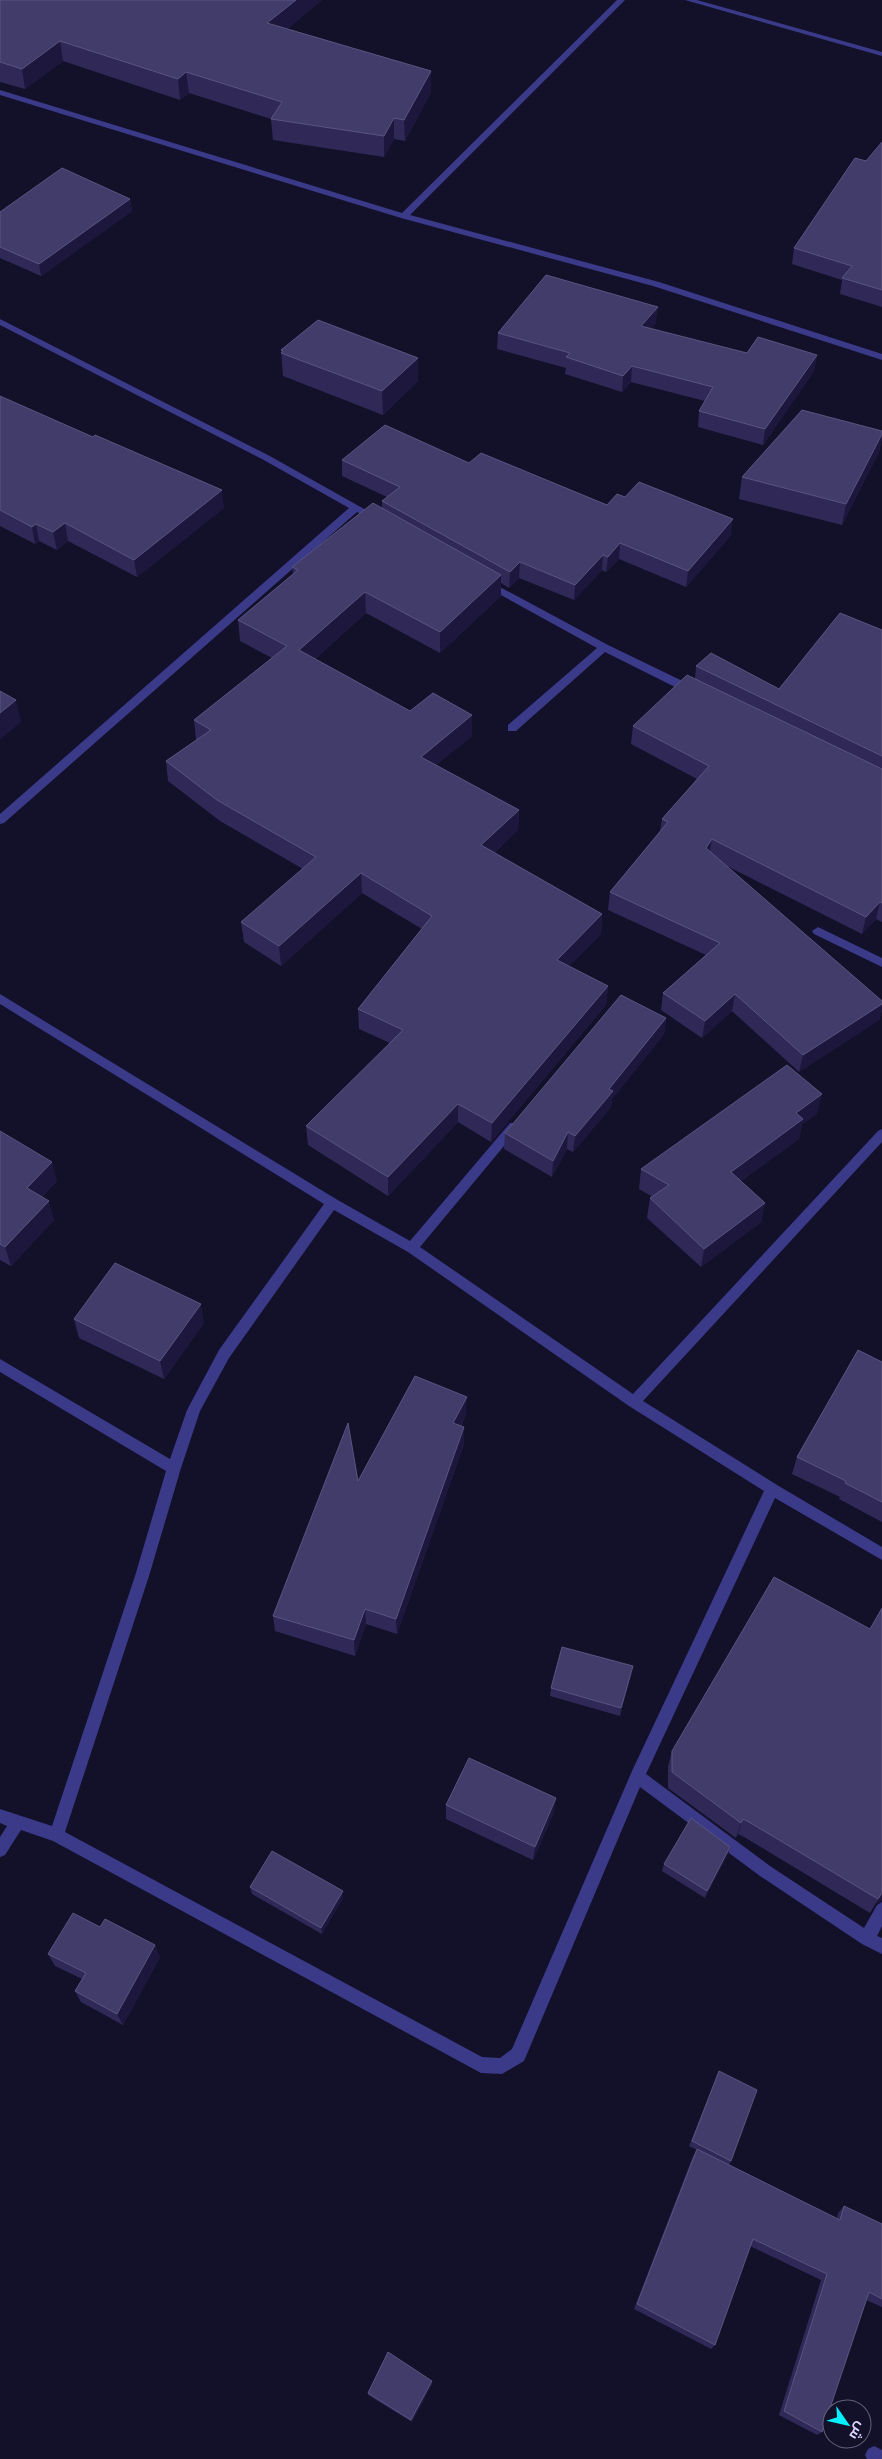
<svg xmlns="http://www.w3.org/2000/svg" width="882" height="2459" font-family="'IBM Plex Sans',Cairo,sans-serif">
<rect width="100%" height="100%" fill="#131029"/>
<g fill="none" stroke-linecap="round" stroke-linejoin="round">
<path fill="#3a3a89" fill-rule="evenodd" d="M617,0H625L410,215L659,282L882,354V360L653,286L401,218L0,95V90L402,213Z
M685,0H697L882,52V56Z
M0,319L268,455L382,519L377,522L357,512L4,823L0,824V814L349,508L262,459L0,325Z
M485,579L608,645L697,688L698,691L697,694H689L605,652L516,731H508V725L597,648L481,584L480,582Z
M818,927L882,958V967L814,934L812,931Z
M0,994L336,1199L410,1241L510,1123H518L520,1126L518,1129L420,1247L633,1394L878,1131L882,1129V1142L643,1401L777,1485L882,1547V1560L775,1498L646,1774L770,1866L864,1928L877,1905L882,1902V1926L877,1936L882,1938V1954L862,1944L760,1876L640,1787L524,2061L502,2074L481,2073L53,1841L21,1830L5,1855L0,1857V1837L7,1826L0,1823V1809L52,1826L135,1576L166,1471L0,1372V1359L170,1459L187,1410L219,1350L324,1204L0,1004ZM334,1210L408,1252L629,1406L764,1491L632,1771L512,2049L500,2058L482,2057L65,1832L149,1576L181,1468L200,1411L229,1358Z
M874,2446L882,2450V2459H867L865,2455L868,2449Z"/>
</g>
<path fill="#302958" d="M0,0H322L287,29L431,92L405,141L394,139L384,157L273,140L271,119L189,93L180,100L63,61L25,89L0,82Z
M882,142V307L840,294L842,280L792,264L794,248Z
M130,199L132,211L41,276L0,258V212Z
M656,323L651,329L747,353L817,355L814,371L763,445L698,427L699,411L705,401L631,382L622,392L565,374L566,368L497,349L498,333Z
M281,350L418,381L383,415L283,376Z
M0,396L224,508L137,577L68,541L57,550L39,541L35,544L0,526Z
M882,431V438L879,452L842,525L739,499L742,477Z
M342,460L469,463L607,505L731,535L686,587L619,559L606,572L602,570L574,600L519,578L509,588L501,583V596L440,653L366,613L315,659L410,711L472,715V736L436,765L519,810L518,830L494,853L602,914L601,934L569,966L608,986L606,1005L491,1142L458,1122L388,1196L308,1145L306,1126L390,1043L359,1029L358,1009L422,929L362,893L281,966L244,942L241,922L303,869L220,821L168,781L166,761L196,740L194,720L272,658L240,641L238,620L293,574L292,567L382,508V501L387,497L342,476Z
M882,630V922L876,919L862,934L725,865L882,1001V1010L879,1020L799,1072L732,1011L702,1038L661,1010L663,993L706,955L608,910L610,892L660,831L662,819L697,779L631,744L633,726L695,679L696,666L779,689Z
M666,1018L664,1034L612,1099L611,1107L573,1152L567,1149L552,1177L504,1149L505,1133Z
M817,1114L802,1124L799,1139L741,1181L765,1203L761,1222L701,1267L647,1218L650,1198L653,1197L639,1189L641,1169Z
M0,1131L57,1181L42,1197L54,1220L11,1266L0,1260Z
M74,1319L204,1323L164,1379L79,1338Z
M882,1362V1522L839,1499L840,1497L792,1474L797,1457Z
M466,1415L461,1426L464,1427V1444L397,1634L366,1624L355,1656L275,1631L273,1616L358,1481Z
M633,1666L620,1716L550,1696L551,1688Z
M672,1751L882,1901L876,1903L870,1913L744,1837L738,1834L736,1838L668,1788V1767Z
M446,1805L554,1812L533,1860L446,1819Z
M730,1847L728,1854L705,1898L662,1871L664,1864Z
M250,1887L343,1891V1898L322,1934L252,1894Z
M100,1927L155,1945L160,1957L123,2025L81,2002L75,1991L82,1979L55,1966L48,1954Z
M719,2071L731,2161L729,2165L837,2218L838,2213L844,2206L882,2224V2307L866,2300L822,2432L817,2435L779,2415L821,2280L750,2246L715,2345L711,2349L634,2309L693,2156L697,2150L689,2146Z
M432,2384L412,2422L368,2395V2393Z"/>
<path fill="#1d173d" d="M296,0H322L269,44L267,23Z
M60,41L63,61L25,89L22,69Z
M431,71V92L405,141L404,120Z
M186,72L189,93L180,100L178,79Z
M394,118V139L384,157V136Z
M130,199L132,211L41,276L39,264Z
M658,307L656,323L640,343L641,326Z
M817,355L814,371L763,445L765,429Z
M418,358V381L383,415L382,391Z
M632,366L631,382L622,392L623,376Z
M882,434V438L879,452L842,525L846,504Z
M222,490L224,508L137,577L134,560Z
M733,519L731,535L686,587L688,571Z
M65,523L68,541L57,550L53,532Z
M36,524L39,541L35,544L32,527Z
M620,543L619,559L606,572L608,557Z
M603,555L602,570L574,600L575,585Z
M520,562L519,578L509,588L510,572Z
M501,575V596L440,653V632Z
M365,592L366,613L301,671L299,650Z
M16,700L21,722L0,740V713Z
M472,715V736L421,777V757Z
M519,810L518,830L480,866L481,845Z
M712,839L709,857L706,848Z
M361,873L362,893L281,966L279,946Z
M880,902L876,919L862,934L866,917Z
M602,914L601,934L556,980L557,960Z
M608,986L606,1005L491,1142L492,1123Z
M735,994L732,1011L702,1038L705,1021Z
M882,1004V1010L879,1020L799,1072L803,1055Z
M666,1018L664,1034L612,1099L611,1107L573,1152L575,1136L609,1089Z
M822,1094L817,1114L802,1124L799,1139L727,1191L731,1172L796,1113Z
M458,1104V1122L388,1196V1177Z
M568,1132L567,1149L552,1177L553,1161Z
M52,1162L57,1181L32,1207L27,1188Z
M49,1201L54,1220L11,1266L5,1247Z
M765,1203L761,1222L701,1267L704,1249Z
M201,1304L204,1323L164,1379L160,1361Z
M467,1397L466,1415L453,1440V1423Z
M464,1427V1444L397,1634L396,1619Z
M365,1609L366,1624L355,1656L354,1640Z
M633,1666L631,1674L620,1716L621,1708Z
M556,1798L554,1812L533,1860L535,1847Z
M743,1819L738,1834L736,1838L741,1823Z
M730,1847L728,1854L705,1898L707,1891Z
M343,1891V1898L322,1934L321,1928Z
M882,1893V1901L876,1903L870,1913Z
M155,1945L160,1957L123,2025L117,2014Z
M432,2381V2384L412,2422L411,2420Z"/>
<path fill="#423c6a" stroke="#5a5481" d="M0,0H296L267,23L431,71L404,120L394,118L384,136L271,119L282,102L186,72L178,79L60,41L22,69L0,62Z
M882,142V290L842,278L852,266L794,248L855,158L866,161Z
M62,168L130,199L39,264L0,247V212Z
M546,275L658,307L641,326L747,353L758,337L817,355L765,429L699,411L713,387L632,366L623,376L566,357L570,353L498,333Z
M318,320L418,358L382,391L281,353L283,351L281,350Z
M0,396L93,437L95,435L222,490L134,560L65,523L53,532L36,524L32,527L0,510Z
M802,410L882,431V434L846,504L742,477Z
M385,425L469,463L481,453L607,505L617,494L625,497L639,482L733,519L688,571L620,543L608,557L603,555L575,585L520,562L510,572L382,501L400,487L342,460Z
M373,503L501,575L440,632L365,592L299,650L410,711L433,693L472,715L421,757L519,810L481,845L602,914L557,960L608,986L492,1123L458,1104L388,1177L306,1126L403,1030L358,1009L432,916L361,873L279,946L241,922L316,857L217,800L166,761L211,730L194,720L287,646L238,620L298,570L292,567Z
M840,613L882,630V756L696,666L711,653L779,689Z
M687,675L882,769V903L880,902L866,917L712,839L706,848L882,1001V1004L803,1055L735,994L705,1021L663,993L720,943L610,892L668,822L662,819L709,766L633,726Z
M0,691L16,700L0,713Z
M621,995L666,1018L609,1089L613,1091L575,1136L568,1132L553,1161L505,1133Z
M787,1065L822,1094L796,1113L803,1119L731,1172L765,1203L704,1249L650,1198L669,1185L641,1169Z
M0,1131L52,1162L27,1188L49,1201L5,1247L0,1244Z
M115,1263L201,1304L160,1361L74,1319Z
M858,1350L882,1362V1502L845,1483L846,1481L797,1457Z
M415,1376L467,1397L453,1423L464,1427L396,1619L365,1609L354,1640L273,1616L348,1423L358,1481Z
M774,1577L870,1629L882,1608V1893L878,1899L749,1822L743,1819L741,1823L672,1772V1751Z
M562,1647L633,1666L621,1708L551,1688Z
M469,1758L556,1798L535,1847L446,1805Z
M691,1818L730,1847L707,1891L664,1864Z
M272,1851L343,1891L321,1928L250,1887Z
M73,1913L100,1927L105,1919L155,1945L117,2014L75,1991L86,1973L48,1954Z
M719,2071L757,2090L731,2161L692,2141Z
M697,2149L840,2220L844,2206L882,2224V2299L869,2292L822,2432L784,2411L827,2274L753,2239L715,2345L637,2304Z
M388,2352L432,2381L411,2420L368,2393Z"/>
<g transform="translate(847 2424) rotate(124)"><circle r="24" fill="#131029" stroke="#63607f"/>
<path d="M0-4L9 19L0 12L-9 19Z" fill="#04f0ff"/>
<text y="-8" font-size="14" font-weight="bold" text-anchor="middle" fill="#dbd8ff">ش</text>
</g>
</svg>
